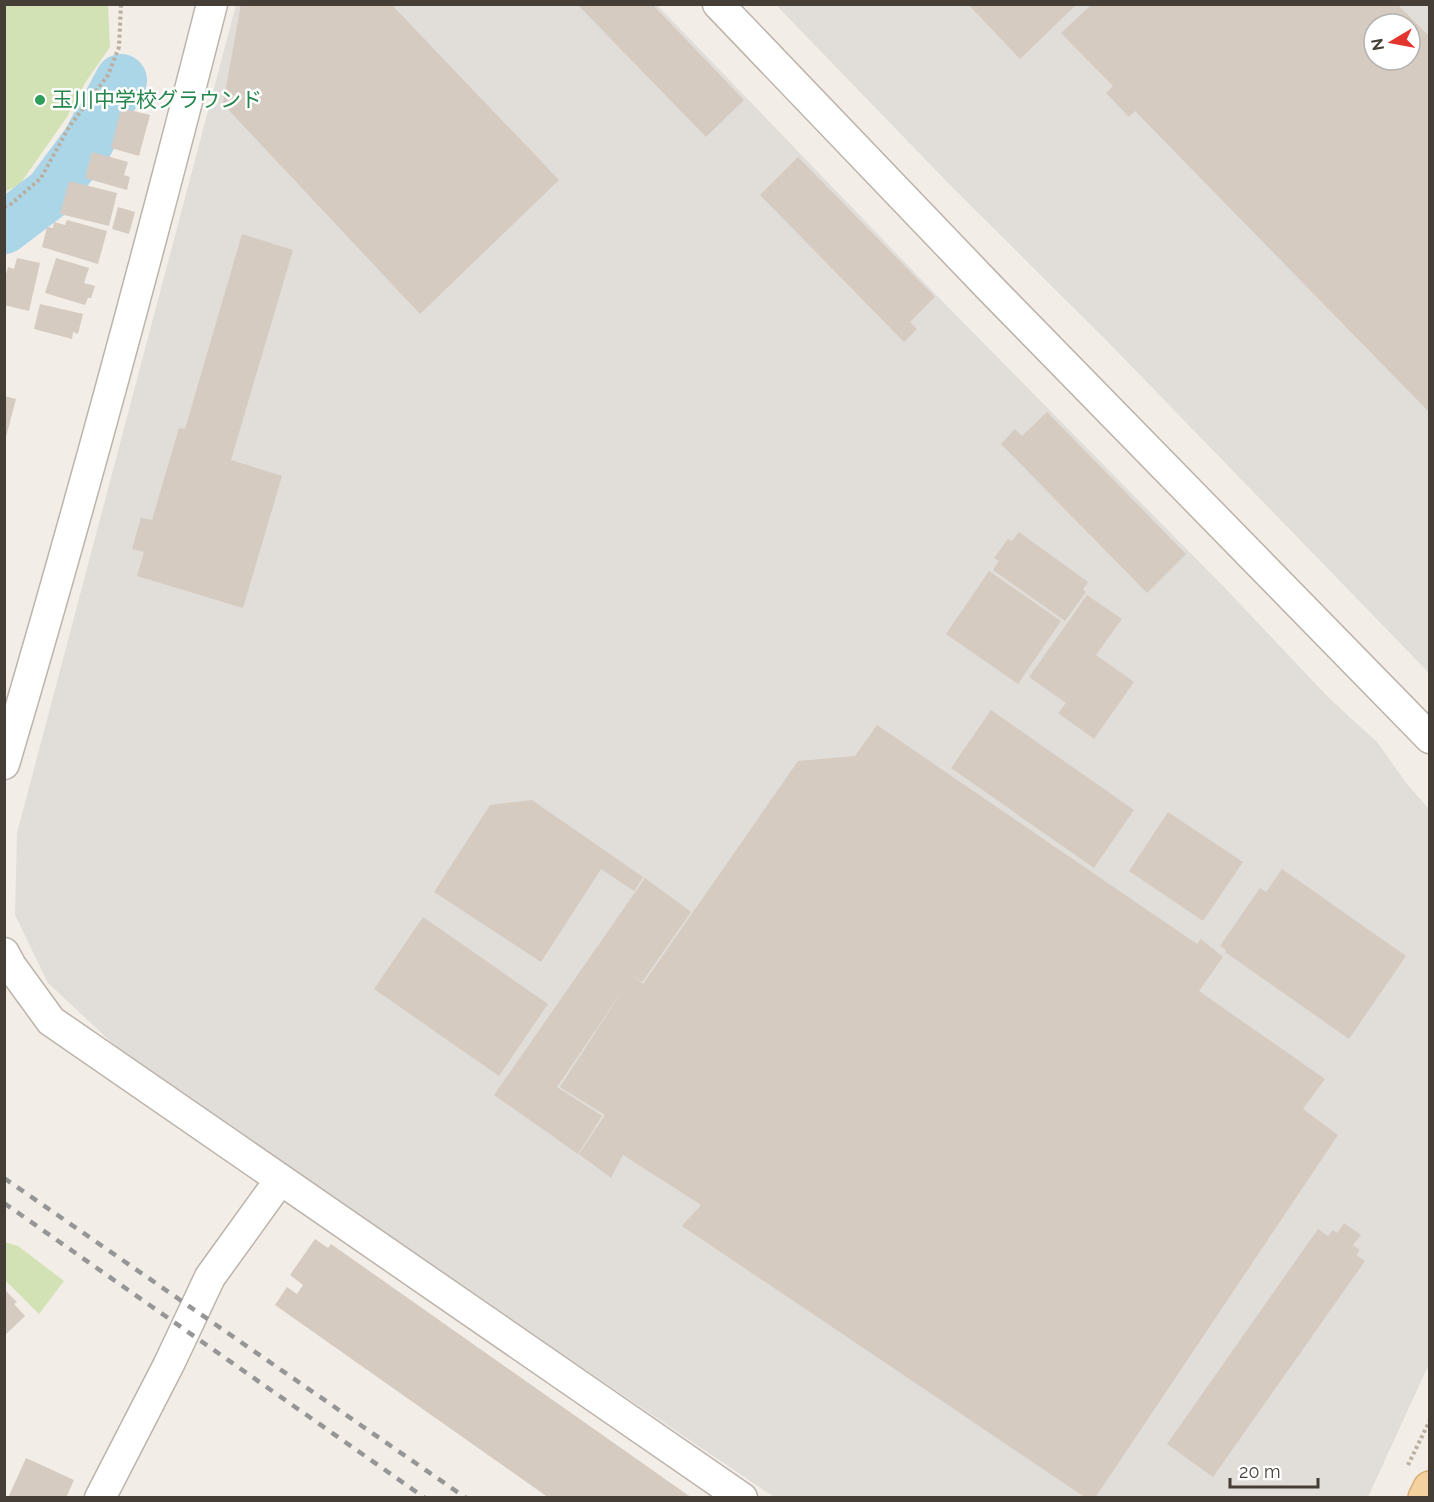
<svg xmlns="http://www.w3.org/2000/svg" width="1434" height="1502" font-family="Raleway,'Noto Sans JP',sans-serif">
<rect width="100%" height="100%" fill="#f2ede7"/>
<path fill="#e1ddd9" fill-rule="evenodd" d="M236,5H657L945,304L1222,585L1330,699L1377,742L1407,784L1429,809V1364L1368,1497H774L181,1097L110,1041L48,983L15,915L17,833Z
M776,5H1429V673L1107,341L952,187ZM1374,24H1410V60H1374Z"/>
<path fill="#d3e2b4" d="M5,4L108,5L110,47L85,83L67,117L20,184L5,192Z
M4,1242L18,1246L64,1281L39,1314L5,1280Z"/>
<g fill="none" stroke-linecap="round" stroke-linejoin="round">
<path stroke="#aad6e8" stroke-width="52" d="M4,228L50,193L88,142L121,80"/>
</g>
<path fill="#d5cbc1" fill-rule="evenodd" d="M241,4H391L559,180L420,314L223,104Z
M577,4H652L744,100L706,137Z
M968,4H1077L1020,59Z
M1091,5H1398L1430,37V413L1135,111L1129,117L1106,93L1113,86L1061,33ZM1374,24H1410V60H1374Z
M121,108L150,115L139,156L111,148Z
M92,152L128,162L124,175L130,177L127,190L85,178Z
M798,157L935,297L910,322L917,329L904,342L760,195Z
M69,181L117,193L109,226L60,214Z
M118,207L135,212L129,234L112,229Z
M67,220L107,231L98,264L42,247L47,227L53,228L54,222L65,225Z
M242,234L293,250L231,460L282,476L243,608L137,576L144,552L132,549L141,518L152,520L179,428L185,429Z
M17,258L40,263L29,311L4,305V281L8,267L14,269Z
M56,258L89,268L84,283L95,286L91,298H88L85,305L45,293Z
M40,304L83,314L78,334L73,332L72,339L34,329Z
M4,396L16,399L5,441H4Z
M1047,412L1186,554L1147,593L1001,444L1015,429L1022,436Z
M1019,532L1088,582L1083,590L1086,592L1065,621L993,570L999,561L994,558L1008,539L1012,541Z
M989,571L1061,621L1018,684L946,634Z
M1087,595L1122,619L1096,655L1134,682L1094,739L1058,713L1066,703L1029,677Z
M991,710L1134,810L1094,868L951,768Z
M877,725L1197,944L1201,939L1223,957L1199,991L1325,1079L1303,1109L1338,1135L1095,1498H1086L682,1226L701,1205L623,1155L611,1178L579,1154L605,1115L560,1087L625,987L557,1087L602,1116L578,1154L494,1095L645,878L691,912L642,982L632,975L643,984L798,761L855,756Z
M532,800L643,877L634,891L601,869L541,962L434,892L490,805Z
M1168,812L1243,862L1203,921L1129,871Z
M1282,869L1406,956L1349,1039L1225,952L1226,950L1220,946L1260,888L1266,892Z
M423,917L548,1004L499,1076L374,989Z
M1344,1223L1361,1235L1353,1245L1360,1250L1356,1255L1365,1261L1213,1477L1167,1444L1318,1229L1328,1236L1333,1230L1337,1233Z
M315,1239L328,1248L331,1244L692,1498H549L275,1305L287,1287L297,1294L303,1285L290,1275Z
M4,1289L17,1302L14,1304L25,1316L4,1336Z
M26,1458L74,1480L66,1498H8Z"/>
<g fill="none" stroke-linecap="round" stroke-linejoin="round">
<g stroke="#bcb4ab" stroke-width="33">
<path id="minor" d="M718,4L989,287L1430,738
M4,764C79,512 147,259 212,4
M4,953L11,966L51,1021L742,1498
M100,1498L169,1364L210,1277L280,1180"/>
</g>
<g stroke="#d7ac70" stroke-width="36">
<path id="major" d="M1425,1498L1430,1488"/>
</g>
<path stroke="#bcae9e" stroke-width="4" stroke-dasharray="3 3" stroke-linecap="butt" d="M4,207L11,204L41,178L69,127L108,75L119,47L121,4
M1408,1465L1430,1420"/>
<use href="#minor" stroke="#fff" stroke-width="30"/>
<use href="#major" stroke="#f4d29f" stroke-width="33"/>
<path stroke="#969696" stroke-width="4.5" stroke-dasharray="8 8" stroke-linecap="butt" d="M4,1178L466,1498
M4,1203L425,1498"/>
</g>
<circle fill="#2e9e5b" stroke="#fff" stroke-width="2" cx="40" cy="100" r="6"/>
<g text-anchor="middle" stroke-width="5" stroke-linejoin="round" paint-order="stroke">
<g font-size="21" fill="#27864d" stroke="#fff" text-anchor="start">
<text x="52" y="107">玉川中学校グラウンド</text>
</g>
</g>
<rect width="1434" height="1502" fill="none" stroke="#443e37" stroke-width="12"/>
<g transform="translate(1392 42) rotate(260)"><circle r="28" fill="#ffffff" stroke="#b4b2af" stroke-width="1.5"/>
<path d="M0-4.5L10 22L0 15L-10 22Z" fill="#e3342d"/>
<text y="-9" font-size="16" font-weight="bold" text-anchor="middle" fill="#443e37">N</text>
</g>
<path d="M1230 1478v9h88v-9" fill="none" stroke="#443e37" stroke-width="3"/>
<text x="1239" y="1478" font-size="18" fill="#443e37" stroke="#ffffff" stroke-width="4.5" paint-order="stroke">20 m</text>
</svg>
